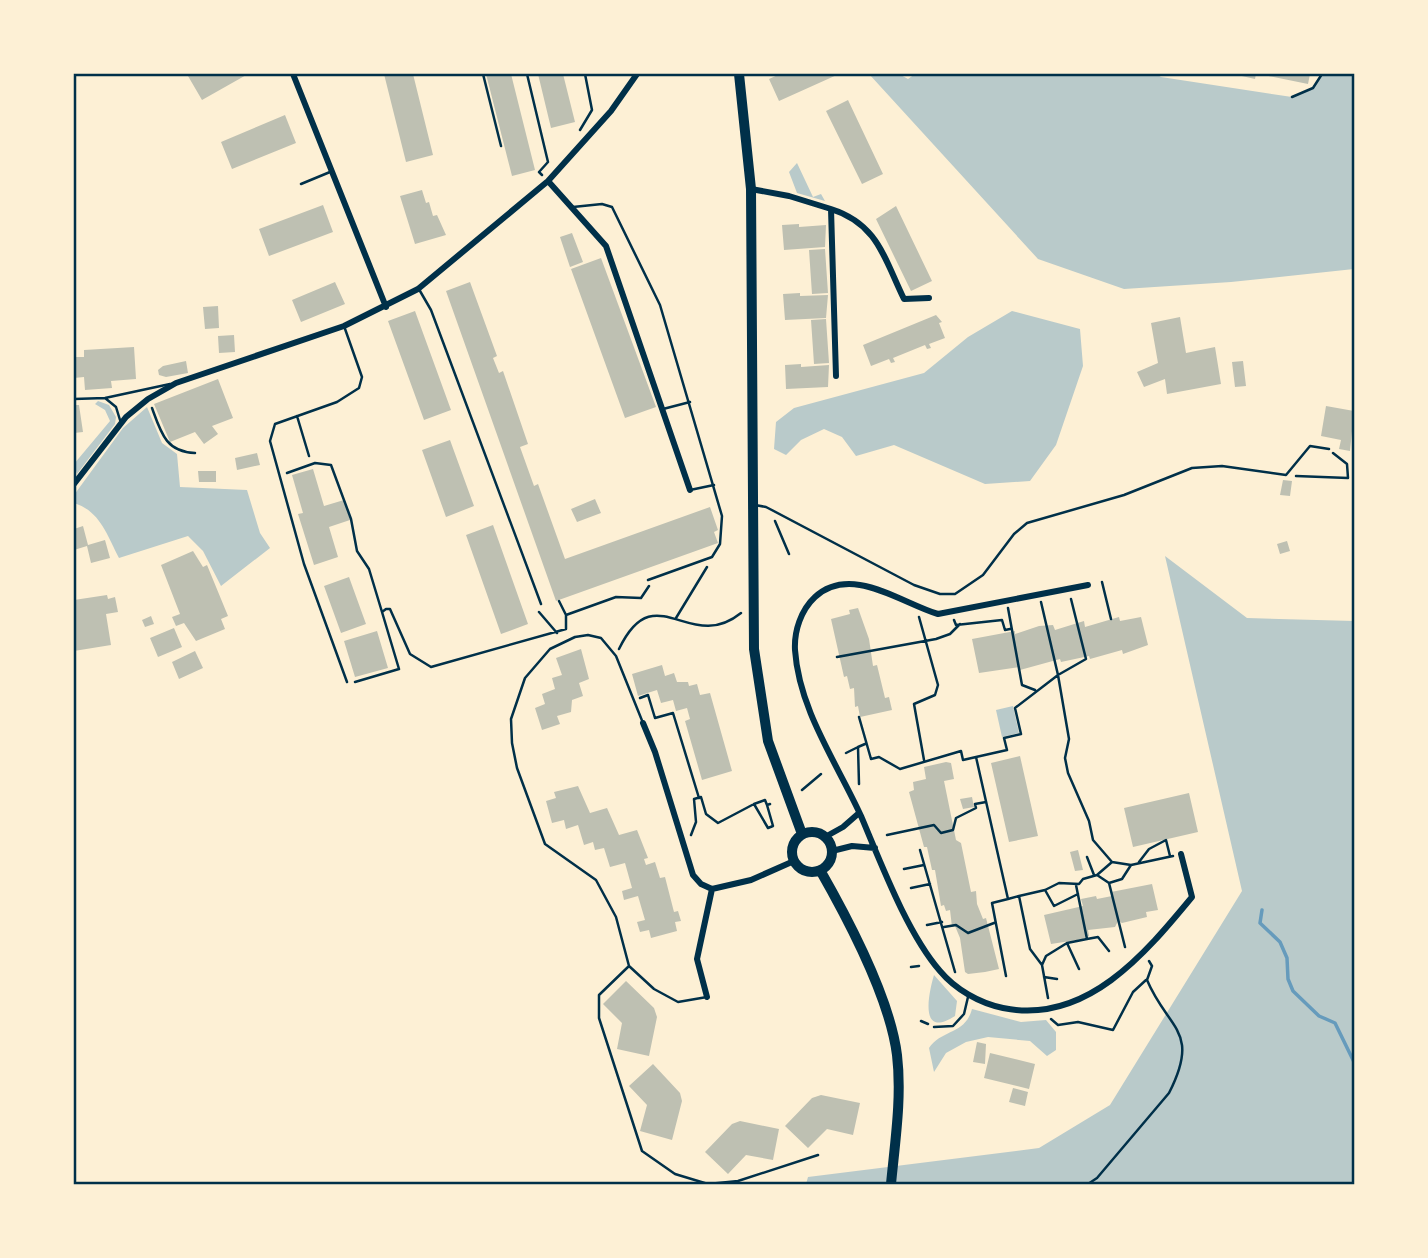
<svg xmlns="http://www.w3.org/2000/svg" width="1428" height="1258" font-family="'Nunito Sans',sans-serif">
<rect width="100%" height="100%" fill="#fdf0d5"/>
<path fill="#b9caca" d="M869,74H899L908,79L915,74H1156L1161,77L1292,97L1313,88L1322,74H1354V269L1231,282L1124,289L1038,259Z
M797,163L813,197L821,194L825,201L797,193L789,172Z
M1012,311L1080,329L1083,366L1056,445L1030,481L985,484L894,445L856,456L842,437L824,429L801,440L786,455L774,449L776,422L794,408L924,373L968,337Z
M98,401L109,405L116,417L115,424L77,474L74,464L110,421L105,410L95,404Z
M147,407L162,443L177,454L180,487L247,490L260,533L270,548L221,586L203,551L188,536L119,558C107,535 100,511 74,503V495L123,428Z
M1165,556L1247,618L1354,621V1184H806L808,1177L1039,1148L1110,1105L1242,891Z
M1013,706L1019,733L1002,737L996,710Z
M934,975L957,1001L955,1016C918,1040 929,992 934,975Z
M972,1009L1021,1022L1046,1020L1056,1032V1050L1047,1056L1030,1041L988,1037L966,1042L946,1053L934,1072L929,1048C942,1029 965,1035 972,1009Z"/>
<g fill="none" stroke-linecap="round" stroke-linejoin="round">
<path stroke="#669bbc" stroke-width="3.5" d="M1262,910L1260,923L1280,942L1287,958L1288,979L1293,991L1319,1016L1335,1023L1354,1062"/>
</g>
<path fill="#bec0b2" d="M193,74H248L202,100L188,76Z
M384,74H413L433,155L406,162Z
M486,74H511L535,170L512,176Z
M538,74H563L575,122L551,128Z
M780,74H839L779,101L769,79Z
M1233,74H1256L1255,79Z
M1259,74H1310L1308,84Z
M848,100L883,174L862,184L826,111Z
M285,115L296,143L232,169L221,142Z
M422,190L426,203L429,202L433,216L437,215L446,235L415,244L400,196Z
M323,205L333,232L269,256L259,229Z
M896,206L932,281L911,291L876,219Z
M799,224V227L826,225L825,247L784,250L782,225Z
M572,233L583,262L570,267L560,237Z
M825,249L828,293L812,294L809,250Z
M601,258L656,407L625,418L571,269Z
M335,282L345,304L301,322L292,300Z
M470,282L497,356L493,358L499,373L503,371L528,444L520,447L534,486L538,484L565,559L710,507L718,530L714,532L718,543L556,601L446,291Z
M800,293V296L828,295L826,318L785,320L783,294Z
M218,306L219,328L205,329L203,307Z
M415,311L451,410L424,420L388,321Z
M936,315L942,322L939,323L945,338L929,344L931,348L927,349L925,345L893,358L895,362L891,363L889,359L871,366L863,345Z
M1180,317L1186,353L1215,347L1221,384L1167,394L1165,379L1144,387L1137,372L1158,363L1151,323Z
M826,319L829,363L814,364L811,320Z
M234,335L235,352L219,353L218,336Z
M134,347L136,379L111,381L112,388L85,390L84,377L74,378V357H84V350Z
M186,361L188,373L166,377L159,375L158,370L163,366Z
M1243,361L1246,386L1235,387L1232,362Z
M801,364V367L829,365L828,387L786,389L785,365Z
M218,379L233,418L212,426L218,434L204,444L195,432L170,442L154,404Z
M74,405H79L83,432L74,433Z
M1326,406L1354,411L1350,451L1339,449L1341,440L1321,436Z
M450,440L474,506L446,517L422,450Z
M257,453L260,465L237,470L235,458Z
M313,469L324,506L344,500L350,520L329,527L338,557L314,565L298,514L303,513L292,475Z
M198,471H216V482H199Z
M1283,480L1292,481L1290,496L1280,495Z
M595,499L601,513L577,522L571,509Z
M493,525L528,624L501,634L466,535Z
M83,526L88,545L105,540L110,558L91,563L87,546L74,550V529Z
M1287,541L1290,551L1280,554L1277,544Z
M193,551L203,567L207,565L228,616L221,619L225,629L196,641L184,623L176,626L172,617L180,614L161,565Z
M349,577L366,624L341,633L324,586Z
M107,595L108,599L115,597L118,612L106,614L111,645L74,651V600Z
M858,608L869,639L873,666L877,665L885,698L889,697L892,710L860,717L858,706L855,707L854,688L850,689L847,676L844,677L831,619L850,614L849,610Z
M151,616L154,624L145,627L142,620Z
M1119,617L1120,621L1141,617L1148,645L1123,654L1122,650L1090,659L1089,656L1061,662L1060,659L1020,670L1019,667L979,673L972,639L1015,631V634L1039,626L1053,625L1055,630L1084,621L1085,627Z
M174,628L182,647L158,657L150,638Z
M377,631L388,668L355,677L344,641Z
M581,649L589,679L579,683L583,696L572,700L571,712L557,716L560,724L542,730L535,708L545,704L542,694L555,689L552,678L562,675L556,658Z
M195,651L203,668L179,679L172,662Z
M662,665L665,676L674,673L677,682H688L689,686L697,684L700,695L710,693L732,771L702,780L685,721L690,719L687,708L676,711L673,700L661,703L657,690L638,696L632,674Z
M1020,756L1038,836L1009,842L991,763Z
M946,762L951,763L954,779L944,781L956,840L961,843L971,892L976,891L977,904L983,919L986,918L999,969L985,972L968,974L965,972L960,938L955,926L952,927L950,910L946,911L944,905L941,906L935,870H932L927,847H924L909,792L914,790L913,782L926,779L924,767Z
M578,786L590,813L607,808L619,835L637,830L648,858L644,859L646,865L655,862L660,878L665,877L674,912L678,911L681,921L675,922L677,931L651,938L649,930L640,932L637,922L645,920L638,896L624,900L622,891L632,888L625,863L610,867L604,848L595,850L593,842L584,845L578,825L566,829L564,820L552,823L546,801L556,798L554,792Z
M1189,793L1198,832L1133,847L1124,808Z
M972,797L974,807L963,809L960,799Z
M1078,850L1083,870L1075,871L1070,852Z
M1152,884L1158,910L1146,912L1147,917L1122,923L1118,921L1115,927L1088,930L1089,936L1083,939L1051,944L1044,915L1083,906L1081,899L1096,896L1097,899L1112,896L1111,892Z
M626,981L654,1008L657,1017L649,1056L617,1049L622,1023L603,1004Z
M977,1042L986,1044L985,1064L973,1062Z
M990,1053L1035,1064L1029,1089L984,1078Z
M653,1064L680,1093L682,1101L672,1140L640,1131L647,1105L629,1086Z
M1013,1088L1028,1092L1025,1106L1009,1102Z
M821,1095L860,1103L853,1135L827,1129L808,1148L785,1126L812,1098Z
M740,1121L779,1129L773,1160L746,1155L728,1174L705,1152L732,1124Z"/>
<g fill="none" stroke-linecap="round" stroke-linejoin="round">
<path stroke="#003049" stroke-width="2.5" d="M483,74L501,146
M527,74L548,162L539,172L542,175
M580,130L592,110L585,74
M152,408C161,433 166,452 195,453
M287,473L315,463L331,465L351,519L357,551L369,569L382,612
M1296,476L1348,478L1347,464L1333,453
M775,521L789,554
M1102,582L1111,619
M559,601L566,615L616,597L641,598L649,586
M1041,602L1058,675L1086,659L1071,599
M1008,608L1022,685L1035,690
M539,612L557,633
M919,617L938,685L935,695L914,704L924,760
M676,618L707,567
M954,620L956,625L1002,620L1005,630L1010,629
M619,649C655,574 689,655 741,613
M837,657L936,639L950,634L960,624
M355,682L399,669L382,612L386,609H390L410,654L431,667L566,629V615
M640,698L648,695L655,718L673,713L699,798
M859,717L871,759L879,757L900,769L961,751L963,760L976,757L1008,899L1019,896L1030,949L1042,965L1048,998
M846,753L858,747
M976,757L1007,750L1004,738L1021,734L1015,708L1058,675L1069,739L1065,758L1068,773L1089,821L1093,840L1112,862L1131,865L1173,856
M859,784L858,747L865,744
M802,790L821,774
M754,804L765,800L767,805
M691,835L696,822L694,799L701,797L706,814L718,823L754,804L768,828L773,826L767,805L770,804
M887,835L934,825L941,833L953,830L956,818L976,808L975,804L986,802
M920,850L955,972
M1087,857L1094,875
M1139,862L1149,849L1166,840L1170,856
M904,869L924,865
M1097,875L1112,862
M1109,883L1125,947
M1076,885L1087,939L1098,937L1109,951
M911,888L930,884
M1045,890L1054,906L1078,894
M1019,896L1045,890L1059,883L1079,884L1083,879L1097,875L1109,883L1122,879L1131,865
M927,925L942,922
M944,927L956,925L968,933L994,923
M1042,965L1046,956L1067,943
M911,967L919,966
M1079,969L1067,943L1087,939
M1006,976L992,903L1008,899
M1044,977L1057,979
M1051,1019L1058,1025L1078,1022L1113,1030L1133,992L1146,980
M921,1021L928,1024
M1088,1184L1097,1178L1169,1093C1201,1030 1168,1030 1147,980L1152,966L1149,961"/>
<path stroke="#003049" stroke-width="2.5" d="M1292,97L1313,88L1322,74
M301,184L330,172
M573,207L602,204L612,207L660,305L722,516L720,544L712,557L648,580
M420,291L431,310L541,604
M344,326L362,377L359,388L337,402L275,424L270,441L304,564L347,682
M105,398L116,407L120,420
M74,399L105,398L170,384
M663,409L690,402
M297,416L309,456
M690,490L714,485
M755,505L766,507L914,585L940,594H955L983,575L1014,534L1027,523L1124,495L1192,468L1222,466L1286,475L1310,446L1329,449
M643,723L616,656L601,638L588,635L575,637L550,649L525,678L511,719L512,743L517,768L545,844L596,880L616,917L629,966L654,989L678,1002L707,997
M629,966L599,995V1018L642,1151L675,1174L708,1184L738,1181L818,1155
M934,1027L953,1026L964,1014L968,997"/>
<path stroke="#003049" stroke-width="6" d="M293,74L386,307
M548,181L606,246L690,490
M751,189L789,196L831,209L836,376
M831,209C878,224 884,258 904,299L929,298
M74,484L126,417L148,399L176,383L344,326L418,289L548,181L611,111L637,74
M1088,585L938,614C901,603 851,564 815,597C801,610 794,631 795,650C799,710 837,763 861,816C881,863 907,933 940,971C955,989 979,1003 1003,1008C1086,1025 1145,954 1192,897L1181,854
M643,723L655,752L693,875L701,884L712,889L697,959L707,997
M825,837L843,827L859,813
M832,851L852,846L875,848
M712,889L751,880L794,861"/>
<path stroke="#003049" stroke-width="10" d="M739,74L751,189L754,649L768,741L802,834
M792 852a20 20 0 1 1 40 0a20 20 0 1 1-40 0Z
M820,870C848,919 890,999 897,1055C902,1097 895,1142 891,1184"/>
</g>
<rect width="1428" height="1258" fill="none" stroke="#fdf0d5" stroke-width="150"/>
<rect x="75" y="75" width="1278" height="1108" fill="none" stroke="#003049" stroke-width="2.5"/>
</svg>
